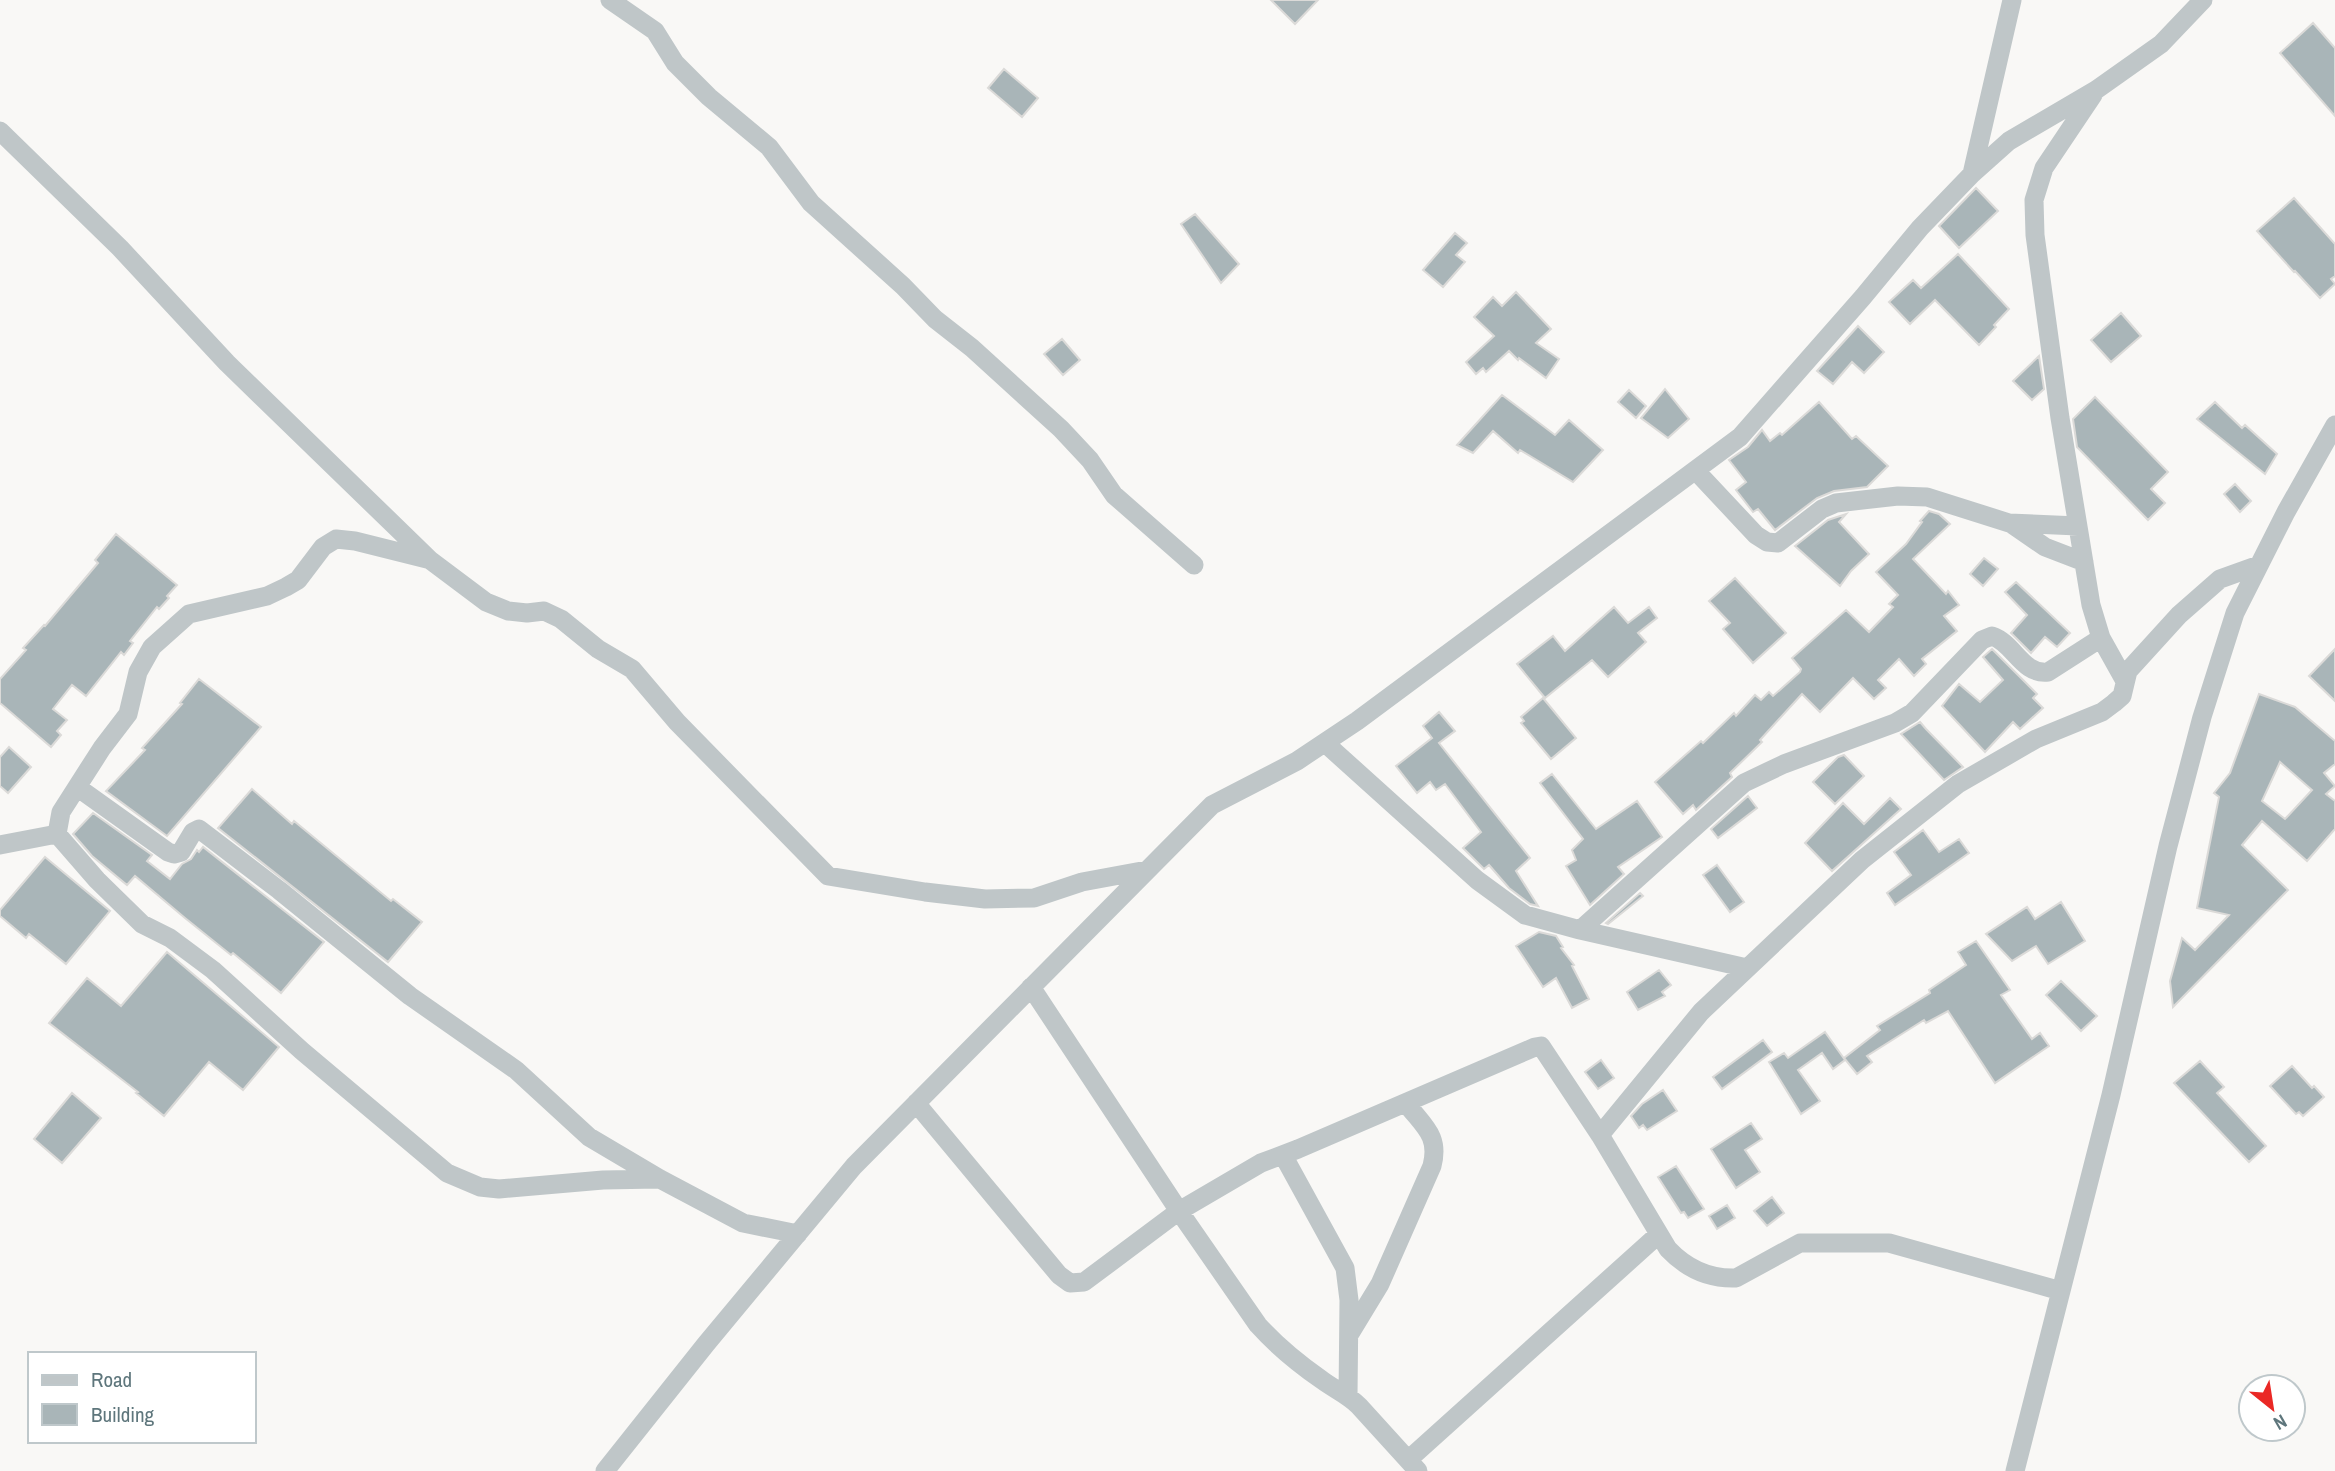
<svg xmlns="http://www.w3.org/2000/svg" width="2335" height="1471" font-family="'Archivo Narrow',sans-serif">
<rect width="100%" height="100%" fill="#f9f8f6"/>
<path fill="#a9b5b8" stroke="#dbdad8" stroke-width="2" fill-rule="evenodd" d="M1271,0H1318L1295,24Z
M2313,23L2335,48V116L2280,53Z
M1004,69L1038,98L1022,117L988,88Z
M1976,188L1998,211L1959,248L1939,226Z
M2294,198L2335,244V276L2331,279L2335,284L2320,298L2295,271L2294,272L2257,231Z
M1195,214L1239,264L1221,283L1181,224Z
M1455,233L1467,243L1456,255L1465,262L1443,287L1423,270Z
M1958,254L2009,309L1994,325L1996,327L1979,345L1935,300L1910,324L1889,302L1913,280L1921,288Z
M1516,292L1551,329L1536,343L1559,359L1546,378L1519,358L1518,360L1509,351L1486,372L1483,368L1476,374L1466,362L1494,336L1474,317L1493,297L1502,306Z
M2121,313L2141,336L2111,362L2091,340Z
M1858,326L1884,352L1864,373L1852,362L1833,384L1817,371Z
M1062,339L1080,360L1063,375L1044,354Z
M2039,356L2044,389L2032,400L2013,381Z
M1665,389L1689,419L1668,438L1641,418Z
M1629,390L1646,406L1636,418L1618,402Z
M1502,395L1555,435L1569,420L1603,450L1573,482L1520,450L1518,453L1493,431L1473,453L1457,445Z
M2095,397L2168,472L2151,489L2165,503L2148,520L2077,447L2073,419Z
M1819,402L1852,439L1856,436L1888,466L1867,487L1834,491L1817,498L1775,530L1758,509L1753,512L1736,490L1746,482L1729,460L1748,447L1762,430L1770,441L1780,433L1782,435Z
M2215,402L2242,428L2245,425L2277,454L2265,474L2197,419Z
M2235,484L2251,501L2240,512L2224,494Z
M1929,511L1939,514L1950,524L1913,559L1946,594L1948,591L1959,605L1944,616L1957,631L1922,659L1926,664L1914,676L1899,659L1878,680L1886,688L1874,699L1853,678L1820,712L1802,694L1760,740L1762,742L1730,773L1732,777L1696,810L1693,805L1683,814L1655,782L1701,741L1703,743L1734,713L1736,716L1755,695L1761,700L1769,692L1773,696L1800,672L1801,669L1792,658L1846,610L1869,632L1893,607L1889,604L1898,595L1876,572L1906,544L1922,522L1920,521Z
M1846,514L1839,522L1869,554L1851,571L1840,586L1795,546L1828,520Z
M116,534L177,585L167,596L169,598L159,609L157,607L130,641L133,643L124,655L121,652L86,696L72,685L53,709L67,720L57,731L61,735L51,747L0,703V679L26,650L23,648L44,625L45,626L98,563L95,560Z
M1984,558L1998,569L1983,586L1970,574Z
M1735,578L1786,633L1753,663L1723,629L1730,623L1709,601Z
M2016,582L2070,633L2057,647L2045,637L2031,653L2011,633L2027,615L2005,592Z
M1614,607L1628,623L1649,607L1657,618L1638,633L1646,642L1608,677L1592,660L1545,698L1517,664L1553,636L1565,651Z
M1992,649L2037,694L2033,698L2043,708L2020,729L2013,722L1985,752L1942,706L1959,684L1980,702L2003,680L1983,657Z
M2335,649V701L2309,676Z
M199,679L261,727L167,836L106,791L145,750L142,748L182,704L180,703Z
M2259,694L2295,707L2335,741V764L2324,773L2335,786L2326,794L2335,801V829L2307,861L2262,821L2242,845L2288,890L2173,1007L2170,981L2182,938L2195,950L2229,915L2197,908L2219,797L2214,793L2230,773ZM2280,762L2312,790L2285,819L2262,801Z
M1543,698L1576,738L1551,759L1521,723L1524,721L1521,717Z
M1439,712L1455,731L1439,743L1530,858L1516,871L1538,906L1530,904L1509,888L1489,865L1484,869L1463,848L1481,832L1445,784L1436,790L1430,782L1417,793L1396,766L1432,738L1423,726Z
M1920,722L1926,729L1963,767L1944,780L1901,734Z
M9,747L31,767L8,793L0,786V757Z
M1844,755L1864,776L1835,804L1813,782L1838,757Z
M1552,774L1596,829L1637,801L1662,837L1618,867L1624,874L1590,905L1566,866L1576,860L1572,850L1583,839L1540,783Z
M252,789L292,824L294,821L391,901L393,899L422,922L388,962L218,828Z
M1748,796L1757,808L1718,838L1711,829Z
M1890,798L1901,809L1832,871L1805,843L1843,803L1864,824Z
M93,813L152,855L147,861L170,879L182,864L191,859L197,850L199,852L203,847L324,942L281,993L233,953L231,955L185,918L135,876L127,885L92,856L73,834Z
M1923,830L1939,852L1959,839L1969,853L1895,905L1887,893L1911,875L1894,852Z
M45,857L110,911L66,964L29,934L26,938L0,916V910Z
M1717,865L1744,902L1730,912L1703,875Z
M1640,893L1643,896L1608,924L1606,923Z
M2061,902L2085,941L2048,964L2036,946L2012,961L1986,934L2027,907L2035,919Z
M1539,932L1556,936L1563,947L1561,948L1574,965L1572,966L1589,999L1572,1008L1556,978L1543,987L1516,946Z
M1976,941L2010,990L2001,995L2032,1039L2040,1033L2049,1046L1995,1083L1948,1011L1926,1023L1924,1020L1867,1056L1872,1062L1857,1074L1844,1058L1880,1030L1877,1026L1930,993L1929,990L1966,965L1958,952Z
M167,952L279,1047L243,1090L209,1062L164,1116L136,1093L138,1092L49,1023L87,978L121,1006Z
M1659,970L1671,985L1662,992L1665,996L1638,1010L1627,992Z
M2061,981L2097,1016L2081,1031L2046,995Z
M1825,1032L1845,1060L1833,1069L1822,1053L1798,1070L1820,1101L1801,1114L1769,1062L1784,1053L1788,1058Z
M1763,1040L1772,1052L1722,1089L1713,1077Z
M1601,1060L1614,1078L1598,1089L1585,1072Z
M2200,1061L2224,1087L2217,1093L2266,1146L2249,1162L2174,1083Z
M2292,1066L2312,1088L2314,1086L2324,1097L2303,1116L2299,1112L2296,1114L2270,1086Z
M1663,1090L1677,1111L1647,1130L1643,1125L1639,1128L1631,1116L1642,1104Z
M72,1093L101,1118L62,1163L34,1139Z
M1751,1123L1762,1139L1745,1150L1760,1172L1736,1188L1711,1149Z
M1676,1166L1704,1209L1688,1218L1684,1212L1681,1213L1658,1177Z
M1772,1197L1784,1213L1767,1226L1754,1211Z
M1727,1205L1735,1218L1717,1229L1709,1216Z"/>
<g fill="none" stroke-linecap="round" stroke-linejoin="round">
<path stroke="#bfc6c8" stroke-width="19" d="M610,0L655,31L675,63L709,97L769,147L811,203L903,286L935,319L972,348L1061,429L1090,460L1114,495L1194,565
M2093,95L2044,168L2034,200L2035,235L2060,418L2091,605L2101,638L2125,681
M0,131L120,248L227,363L430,560L486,602L508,611L527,613L544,611L561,619L598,649L632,669L677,722L828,876L925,892L985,899L1034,898L1082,882L1147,870
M1972,174L2012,0
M1696,471L1756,535L1767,542L1778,543L1822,509L1836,503L1898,496L1927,497L2009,523L2078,526
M2013,525L2045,547L2084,562
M1325,743L1477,880L1525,915L1580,930L1747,968
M77,787L168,852L174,854L181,852L193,832L199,829L279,890L410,996L516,1070L589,1137L660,1179L743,1223L798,1234
M57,834L61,812L102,748L128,714L138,672L152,647L189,614L267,596L286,587L298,580L323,547L336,539L355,541L427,559
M0,845L57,834L97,880L142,924L170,938L213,970L302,1051L447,1173L480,1187L499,1189L603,1180L658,1179
M1580,930L1744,783L1784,764L1895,723L1912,713L1982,640L1992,636C2014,643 2022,675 2048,672L2101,638
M1031,987L1179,1211L1258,1325C1276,1345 1299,1364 1322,1380C1334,1389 1348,1395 1359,1406L1418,1471
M916,1103L1059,1275L1070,1283L1084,1282L1179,1211L1261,1163L1298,1149L1535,1047L1541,1046L1600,1135L1668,1249C1686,1268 1709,1279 1736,1278L1800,1243H1889L2061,1291
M1600,1135L1701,1012L1862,860L1958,784L2036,739L2102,712L2114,703L2122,696L2128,671L2179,615L2220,579L2259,565
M1283,1155L1345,1268L1349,1300L1348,1396
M1349,1335L1380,1284L1432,1166C1440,1135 1423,1126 1406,1103
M1408,1460L1659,1234
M605,1471L706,1344L854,1166L1212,805L1297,761L1357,721L1740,437L1863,297L1920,228L1972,174L2009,141L2096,90L2161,44L2203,0
M2015,1471L2111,1095L2168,846L2202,717L2235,613L2286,512L2335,425"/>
</g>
<rect x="28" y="1352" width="228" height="91" fill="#ffffff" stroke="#bfc8cb" stroke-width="2"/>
<rect x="42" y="1375" width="35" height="10" fill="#bfc6c8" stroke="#bfc8cb" stroke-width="2"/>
<text x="91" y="1387" font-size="21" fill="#5e767c">Road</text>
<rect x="42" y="1404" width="35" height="21" fill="#a9b5b8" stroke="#bfc8cb" stroke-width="2"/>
<text x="91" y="1422" font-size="21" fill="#5e767c">Building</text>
<g transform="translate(2272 1408) rotate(150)"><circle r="33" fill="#ffffff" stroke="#bfc8cb" stroke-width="2"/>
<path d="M0-5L12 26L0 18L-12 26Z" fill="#ea2825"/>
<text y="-10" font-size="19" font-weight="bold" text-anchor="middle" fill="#5e767c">N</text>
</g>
</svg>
